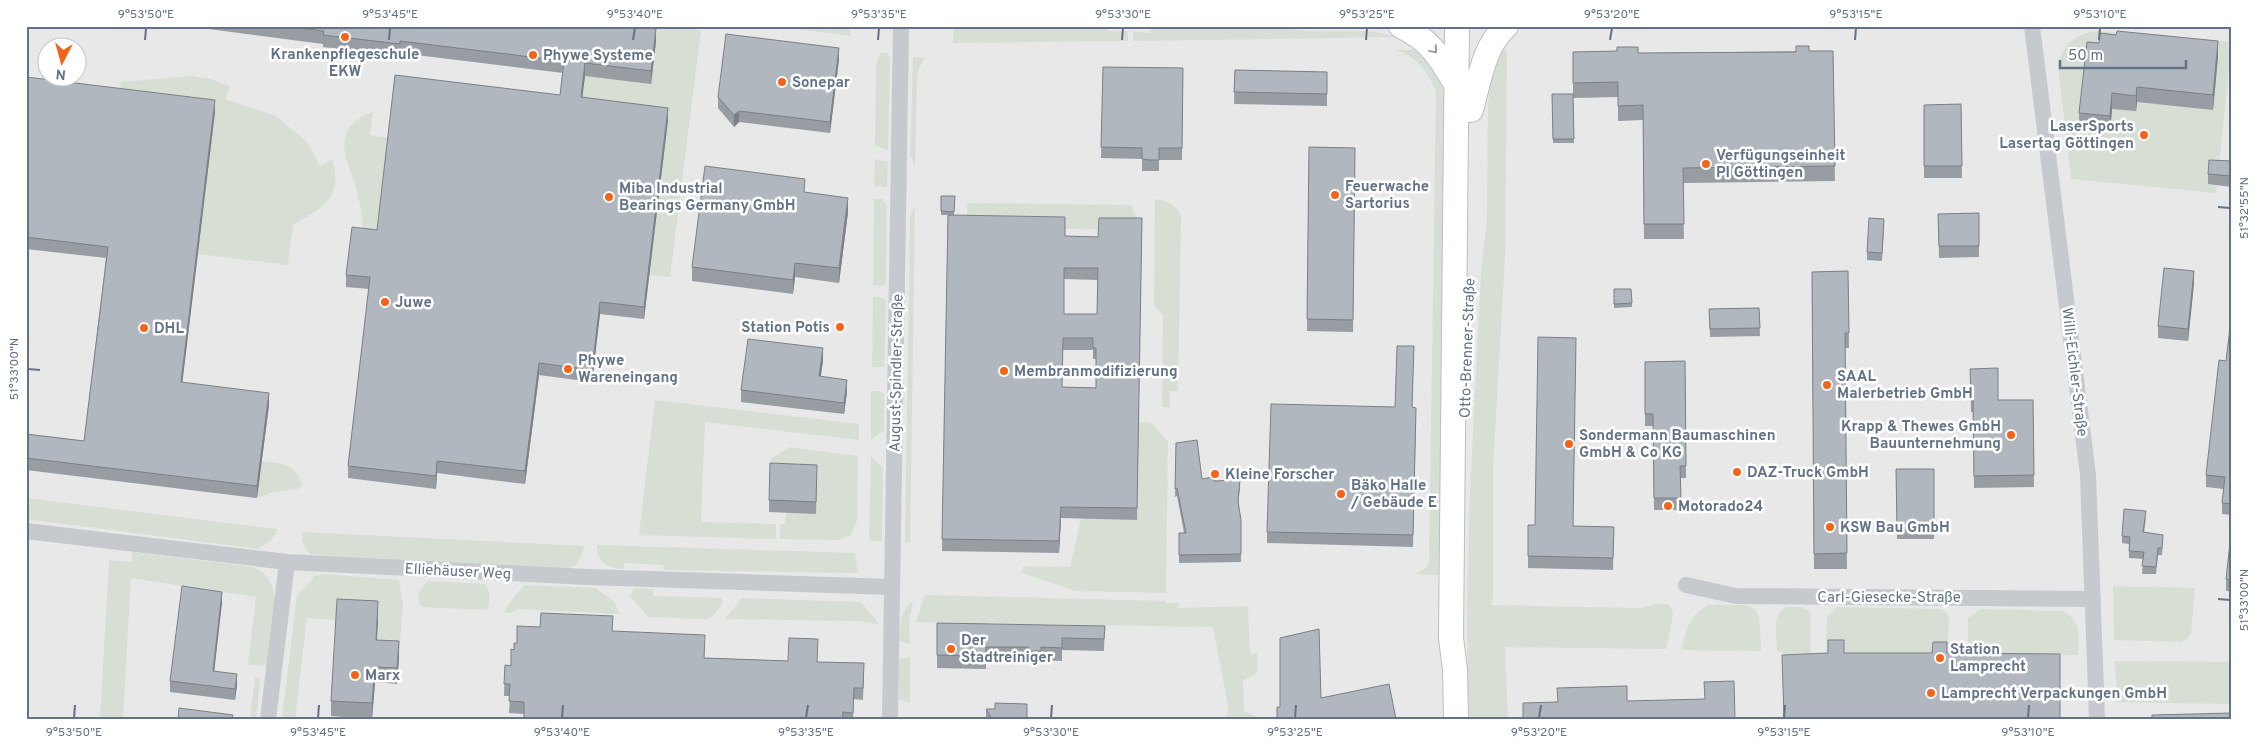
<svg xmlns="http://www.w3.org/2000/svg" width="2258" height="745" font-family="Overpass,sans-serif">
<rect width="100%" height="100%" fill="#f7f7f3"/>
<path fill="#e7e8e7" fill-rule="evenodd" d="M26,26H2232V719H26ZM48,48H78V78H48Z"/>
<path fill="#d7dfd4" d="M532,26H669L701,30L670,277L650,275L581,109L585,76Z
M777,26H849L851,36Z
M953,26H1106L1107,31H1128V41L953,43Z
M1153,26H1264L1306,31H1370L1399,37L1133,41V31L1150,33V31L1153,30Z
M2099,31L2232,42L2216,193L2071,179L2058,65C2063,43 2077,33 2099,31Z
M1502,48L1507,51L1505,255L1493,469V598L1491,605L1642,608L1655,604H1668L1672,610L1673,615L1666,649L1505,647L1508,719H1468L1467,606L1469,513L1481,272L1487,220L1488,103L1492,74Z
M1394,50H1414C1429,62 1440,76 1444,95L1442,575L1415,574L1427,567L1429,559L1436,92C1430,74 1414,53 1394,50Z
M880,53H888L890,60L888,150L875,146L876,66Z
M913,57L925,58L918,70L917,79L915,166L910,156Z
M192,76L210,79L230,86L225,99L276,116L307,142L320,166L332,159C344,198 323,207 293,225L288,265L198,254L215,112L118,100L121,82Z
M373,112L370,135L389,138L377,243L362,241C364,224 361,208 357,192C352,169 335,148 351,126C357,119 364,114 373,112Z
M875,159L888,162L887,187L874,186Z
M874,199H882L887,205L886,282L882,286L873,285Z
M1155,199C1167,201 1176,204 1181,216L1178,391H1170V407H1162L1163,315L1154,305Z
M967,203L1131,205L1142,230L967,227Z
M915,205L910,542L905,544L910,217Z
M873,297H880L886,300L884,367H872Z
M871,391H878L884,394V431L871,439Z
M655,400L859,424V440L705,422L701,522L776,524V539L639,535Z
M1139,422H1150L1168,442L1166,593L1076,591L1022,573L1023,566L1070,567L1081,519Z
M789,447L858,456L857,521L851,535L838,540L780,539V524H785L786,513H816L770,475L771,459Z
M871,456L883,468L882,541H869Z
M262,461C284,464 292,462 303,484L298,489L274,492L257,498Z
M26,498L277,529C275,540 266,544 257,549L26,519Z
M303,532L585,546L577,564L569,568L332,556L310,554L302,541Z
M597,545L855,553L858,573L664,570L663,565L624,563V569C607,568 597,563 597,545Z
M132,552L253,567C268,573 274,585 275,600L268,664L263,666L248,664L256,597L131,578L123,719H100L109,560L132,562Z
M324,574L399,580L403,605L399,657L376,655L336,620L307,618L295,719H282L297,595L313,579L312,577Z
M428,581L485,584C490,591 491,603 487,610L422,607C414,596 420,590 428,581Z
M525,585L596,588L614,602L620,614L517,609L511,613H503L515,595Z
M2113,586L2195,588L2191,634L2187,639L2181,642L2114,640Z
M634,588L653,589V596L721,598L723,603L712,617L705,619L648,617L630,596Z
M925,595L1166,601V603H1179V608L1248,606L1250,654L1257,653L1258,672L1243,681L1244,711L1260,719H1227L1228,706L1213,627L916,622Z
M742,598L861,602L879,624L858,621L725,619Z
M913,601L909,622L910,644L899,641C900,625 900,612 913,601Z
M1709,605C1759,606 1760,597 1761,651L1681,650C1687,631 1689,613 1709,605Z
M1787,607H1802L1810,611L1811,666H1782L1783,652L1777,651C1777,635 1771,614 1787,607Z
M1837,607L1941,609L1947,613L1949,620L1947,654L1847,658L1844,652H1826L1827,617Z
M1981,609L2063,611C2083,623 2078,634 2078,655H2060V665H1968V618Z
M910,657V703L899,699V659Z
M2115,661L2232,662V704L2117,702Z
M255,677L260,678L256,719H250Z"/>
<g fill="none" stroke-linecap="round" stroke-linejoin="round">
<g stroke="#babec4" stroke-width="26">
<path id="secondary" d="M1401,26C1430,40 1440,57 1456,84
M1471,110C1479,82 1483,47 1506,26
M1456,719L1455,670L1451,638L1457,26"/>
</g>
<path stroke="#c6c9cd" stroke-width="16" d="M2032,26L2088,475L2097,719
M26,531L287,562L588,577L892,587
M1686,585L1736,596L2093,599
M268,719L287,562
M890,719L901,26"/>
<use href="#secondary" stroke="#fff" stroke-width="24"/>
</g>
<path fill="#979da3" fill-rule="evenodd" d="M186,26H634L656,41L651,84L585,76L582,97L668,120L644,319L600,314L592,382L539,375L525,484L437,473L436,489L348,478V466L369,289L346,287V275L377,230L560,95L563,73L400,53V56L323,47V44Z
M2087,42L2218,56L2213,110L2137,102L2136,111L2112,109L2110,131L2079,128V113Z
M1833,51L1835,181L1683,183L1684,239H1644L1643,120L1618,121V97L1573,98L1574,143H1553L1552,94H1573V52L1638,53Z
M839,59L830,133L739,122L734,127L718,108V97Z
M1103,67L1183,68L1182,160H1159V171H1142V159L1101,158Z
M1235,70L1327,72V106L1234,104Z
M26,77L215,112L182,383L269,405L257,498L26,470V434L84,441L106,258L26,249Z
M1961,104L1962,178H1924V105Z
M1309,147L1355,148L1353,332L1307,331Z
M2232,161V187L2208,184V174Z
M805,192L848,212L839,283L795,277L793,294L692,281V267Z
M941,196H955L954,215L1065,236L1098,237L1142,218L1137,520L1061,518L1059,553L942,551L948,215H941ZM1064,279L1098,280L1097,314H1064ZM1063,350H1093V359H1096V388L1062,387Z
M1979,213V257L1939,258L1938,214Z
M1884,227L1882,261L1867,260V252Z
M1848,271L1849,348H1845L1847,569H1814L1812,272Z
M2194,283L2188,341L2158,338V326Z
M1614,289H1631L1632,307L1614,308Z
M1759,308L1760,336L1710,337L1709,309Z
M2232,311V515L2222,514V503L2224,489L2206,487V475L2226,361Z
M823,360L821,376L847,392L844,414L741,402V390Z
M1685,361L1686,478H1681V510H1654L1653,426H1645V362Z
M1970,369L1998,400H2033L2034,487L1974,488L1973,412H1971Z
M1412,407L1416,419L1413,547L1267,543V532Z
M1176,443L1202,479L1214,481L1240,488L1238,504L1241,520V562L1179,563V533H1184L1177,496L1175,497Z
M1896,469H1934V539H1897Z
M817,477L816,514L769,512V500Z
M2146,518L2144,533L2163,542L2162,555H2158L2156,574H2142L2143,559L2129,558V544L2122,543V536Z
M1528,525L1614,527L1613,570L1528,568Z
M2232,525V591H2226V579Z
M222,602L214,671L237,685L235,700L170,692V681Z
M378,617L377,640L399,657L397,684L375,682L372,719L331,716V701Z
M937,623L1105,626L1104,651L1062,650V661L1041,660V664H1028V660L986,659V669L937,668Z
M613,631L704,658L818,662L864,675L863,700L854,699L853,719H524V714L509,713L510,696H504L505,665L511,666L514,650L517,643Z
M986,709L1027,719H986Z"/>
<path fill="#7b8085" d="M656,29V41L651,84V71Z
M2218,41V56L2213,110V95Z
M839,48V59L830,133V122Z
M585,63V76L581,109V97Z
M2137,87V102L2136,111V96Z
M2112,93V109L2110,131V116Z
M215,100V112L181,394V382Z
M668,108V120L644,319V307Z
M739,111V122L734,127V115Z
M848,198V212L839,283V268Z
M795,263V277L793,294V280Z
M2194,271V283L2188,341V329Z
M600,302V314L592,382V370Z
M823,348V360L819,388V376Z
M539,363V375L525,484V471Z
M847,380V392L844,414V403Z
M269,393V405L257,498V486Z
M437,461V473L436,489V476Z
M1061,507V518L1059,553V541Z
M222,592V602L213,682V671Z
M378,601V617L376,655V640Z
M399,641V657L397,684V668Z
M375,667V682L372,719V703Z
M237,674V685L235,700V689Z"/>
<path fill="#b0b7be" stroke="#7b8085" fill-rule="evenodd" d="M282,26H634L656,29L651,71L585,63L581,97L668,108L644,307L600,302L592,370L539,363L525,471L437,461L436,476L348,466L370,277L346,275L352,227L377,230L395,75L560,95L564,61L400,41V44L323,35L324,31Z
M2117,31L2218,41L2213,95L2137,87L2136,96L2112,93L2110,116L2079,113L2087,42L2099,43L2100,33L2116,35Z
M726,34L839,48L830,122L739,111L734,115L718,97Z
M1796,46H1809V51H1833L1835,166L1683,168L1684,224H1644L1643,105L1618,106V82L1573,83V52L1617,51V47H1638V53L1796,52Z
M1103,67L1183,68L1182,148H1159V160H1150L1142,159V148L1101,147Z
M1235,70L1327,72V94L1234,92Z
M26,77L215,100L181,382L269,393L257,486L26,458V434L84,441L108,247L26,237Z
M1552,94H1573L1574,139H1553Z
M1961,104L1962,166H1924V105Z
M1309,147L1355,148L1353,320L1307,319Z
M2209,160L2232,161V176L2208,174Z
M705,166L805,179L804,192L848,198L839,268L795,263L793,280L692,267Z
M941,196H955L954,212L941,211Z
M1979,213V246H1939L1938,214Z
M948,215L1065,217V236L1098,237L1099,218H1142L1137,508L1061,507L1059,541L942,539ZM1064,268H1098L1097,314H1064ZM1063,338H1093V348H1096V388L1062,387Z
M1869,218L1884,219L1882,253L1867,252Z
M2164,268L2194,271L2188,329L2158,326Z
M1848,271L1849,333H1845L1847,553L1814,554L1812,272Z
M1614,289H1631L1632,303L1614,304Z
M1759,308L1760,328L1710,329L1709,309Z
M2232,311V504L2222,503L2225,477L2206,475L2219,360L2226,361Z
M1538,337L1576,338L1573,526L1614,527L1613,558L1528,556V525H1535Z
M748,339L823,348L819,376L847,380L844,403L741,390Z
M1397,346H1414L1412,407L1416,408L1413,535L1267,532L1271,404L1395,407Z
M1685,361L1686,466H1680L1681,498H1654L1653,414H1645V362Z
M1998,368V400H2033L2034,475L1974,476L1973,400H1971L1970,369Z
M1197,440L1202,479L1213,477L1214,481L1240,480L1238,501L1241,520V554L1179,555V533H1186L1177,488L1175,489L1176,443Z
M770,463L817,465L816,502L769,500Z
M1896,469H1934V527H1897Z
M2124,509L2146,511L2143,532L2163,535L2162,548H2158L2156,567L2142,566L2144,552L2129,551L2130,537L2122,536Z
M2232,525V580L2226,579Z
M182,586L222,592L213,671L237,674L235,689L170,681Z
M337,599L378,601L376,640L399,641L397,668L375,667L372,703L331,701Z
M541,613L613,616L612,631L705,635L704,658L788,661L789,638L818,639L817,662L864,663L863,688H854L853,713L843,712L842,719H524V702L509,701L510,684H504L505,665L511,666V649L514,650V643H517V626L540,627Z
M937,623L1105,626L1104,639L1062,638V648L1041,647V651H1028V647H986V656L937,655Z
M1319,629L1321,698L1389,684L1396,719H1277V707H1280V638Z
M1828,640H1844V653H1932L1933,642H1947V653L2060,654V719H1784L1782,655L1828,653Z
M1734,681L1735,719H1523V703L1558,702L1557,688L1627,686V701L1705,699L1704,682Z
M995,703L1027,704V719H992L986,709H995Z
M179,708L233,715L232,719H178Z
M2232,713V719H2152V715Z"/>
<defs><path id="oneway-chevron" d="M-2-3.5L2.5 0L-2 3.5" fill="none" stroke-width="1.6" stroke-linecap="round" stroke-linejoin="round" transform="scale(1.25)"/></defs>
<use stroke="#929dab" href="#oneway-chevron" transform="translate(1434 50) rotate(50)"/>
<path fill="none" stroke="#637387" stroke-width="2" d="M145,40L146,28M389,40L390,28M633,40L635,28M878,40L879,28M1122,40L1123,28M1366,40L1367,28M1610,40L1612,28M1855,40L1856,28M2099,40L2100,28M2218,207L2230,208M28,369L40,370M2218,599L2230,600M74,718L75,705M318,718L319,705M562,718L563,705M806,718L808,705M1051,718L1052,705M1295,718L1296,705M1539,718L1541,705M1784,718L1785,705M2028,718L2029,705"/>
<g fill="#f16419" stroke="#fff" stroke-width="2">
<circle cx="345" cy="37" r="5"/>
<circle cx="533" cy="55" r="5"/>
<circle cx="782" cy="82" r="5"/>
<circle cx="2144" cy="135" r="5"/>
<circle cx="1706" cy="164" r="5"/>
<circle cx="1335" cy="195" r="5"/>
<circle cx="609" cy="197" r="5"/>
<circle cx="385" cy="302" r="5"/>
<circle cx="840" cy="327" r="5"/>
<circle cx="144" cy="328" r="5"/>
<circle cx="568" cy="369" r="5"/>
<circle cx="1004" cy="371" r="5"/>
<circle cx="1827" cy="385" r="5"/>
<circle cx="2011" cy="435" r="5"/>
<circle cx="1569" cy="444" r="5"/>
<circle cx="1737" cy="472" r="5"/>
<circle cx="1215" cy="474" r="5"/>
<circle cx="1341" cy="494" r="5"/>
<circle cx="1668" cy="506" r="5"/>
<circle cx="1830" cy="527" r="5"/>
<circle cx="951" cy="649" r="5"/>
<circle cx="1940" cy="658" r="5"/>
<circle cx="355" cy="675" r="5"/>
<circle cx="1931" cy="693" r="5"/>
</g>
<g text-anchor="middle" stroke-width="5" stroke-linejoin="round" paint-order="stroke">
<g font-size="15" font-weight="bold" fill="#637387" stroke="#fff" text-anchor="start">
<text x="345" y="59" text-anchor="middle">Krankenpflegeschule<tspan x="345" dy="17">EKW</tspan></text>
<text x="543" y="60">Phywe Systeme</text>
<text x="792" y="87">Sonepar</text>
<text x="2134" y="131" text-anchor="end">LaserSports<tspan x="2134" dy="17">Lasertag Göttingen</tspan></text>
<text x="1716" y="160">Verfügungseinheit<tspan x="1716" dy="17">PI Göttingen</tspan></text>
<text x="1345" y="191">Feuerwache<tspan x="1345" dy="17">Sartorius</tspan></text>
<text x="619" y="193">Miba Industrial<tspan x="619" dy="17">Bearings Germany GmbH</tspan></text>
<text x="395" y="307">Juwe</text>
<text x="830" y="332" text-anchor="end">Station Potis</text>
<text x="154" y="333">DHL</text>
<text x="578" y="365">Phywe<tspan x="578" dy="17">Wareneingang</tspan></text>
<text x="1014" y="376">Membranmodifizierung</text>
<text x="1837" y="381">SAAL<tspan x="1837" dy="17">Malerbetrieb GmbH</tspan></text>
<text x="2001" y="431" text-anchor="end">Krapp &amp; Thewes GmbH<tspan x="2001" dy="17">Bauunternehmung</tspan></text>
<text x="1579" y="440">Sondermann Baumaschinen<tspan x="1579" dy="17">GmbH &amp; Co KG</tspan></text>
<text x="1747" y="477">DAZ-Truck GmbH</text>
<text x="1225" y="479">Kleine Forscher</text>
<text x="1351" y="490">Bäko Halle<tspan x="1351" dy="17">/ Gebäude E</tspan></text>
<text x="1678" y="511">Motorado24</text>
<text x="1840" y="532">KSW Bau GmbH</text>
<text x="961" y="645">Der<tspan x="961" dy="17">Stadtreiniger</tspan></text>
<text x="1950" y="654">Station<tspan x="1950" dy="17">Lamprecht</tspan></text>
<text x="365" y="680">Marx</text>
<text x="1941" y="698">Lamprecht Verpackungen GmbH</text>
</g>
<g font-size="15" fill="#637387" stroke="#fff">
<text transform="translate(1467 348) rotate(-88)" y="5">Otto-Brenner-Straße</text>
<text transform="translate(2075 372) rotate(83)" y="5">Willi-Eichler-Straße</text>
<text transform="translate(896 373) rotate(-89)" y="5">August-Spindler-Straße</text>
<text transform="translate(458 571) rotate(3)" y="5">Elliehäuser Weg</text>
<text x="1889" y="602">Carl-Giesecke-Straße</text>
</g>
</g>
<rect width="2258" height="745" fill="none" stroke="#ffffff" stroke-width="55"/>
<g transform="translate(62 62) rotate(186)"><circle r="24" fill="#ffffff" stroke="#c1c7cf"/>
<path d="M0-4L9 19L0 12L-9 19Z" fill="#f16419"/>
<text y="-8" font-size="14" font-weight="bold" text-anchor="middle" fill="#637387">N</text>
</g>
<path d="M2060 60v8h126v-8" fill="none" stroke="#637387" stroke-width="2.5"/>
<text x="2068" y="60" font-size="15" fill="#637387" stroke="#ffffff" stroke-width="4" paint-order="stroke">50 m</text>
<rect x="28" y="28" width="2202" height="690" fill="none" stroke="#637387" stroke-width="2"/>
<g font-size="12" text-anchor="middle" fill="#637387">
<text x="146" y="18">9°53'50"E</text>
<text x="390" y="18">9°53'45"E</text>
<text x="635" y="18">9°53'40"E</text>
<text x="879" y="18">9°53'35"E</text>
<text x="1123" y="18">9°53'30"E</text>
<text x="1367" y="18">9°53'25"E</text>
<text x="1612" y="18">9°53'20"E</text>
<text x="1856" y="18">9°53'15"E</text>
<text x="2100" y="18">9°53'10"E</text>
<text transform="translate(2244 208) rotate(-90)" y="4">51°32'55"N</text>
<text transform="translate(14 369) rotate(-90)" y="4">51°33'00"N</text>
<text transform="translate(2244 600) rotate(-90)" y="4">51°33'00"N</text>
<text x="74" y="736">9°53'50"E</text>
<text x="318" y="736">9°53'45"E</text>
<text x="562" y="736">9°53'40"E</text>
<text x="806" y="736">9°53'35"E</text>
<text x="1051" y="736">9°53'30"E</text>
<text x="1295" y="736">9°53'25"E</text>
<text x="1539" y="736">9°53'20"E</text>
<text x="1784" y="736">9°53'15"E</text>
<text x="2028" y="736">9°53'10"E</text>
</g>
</svg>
